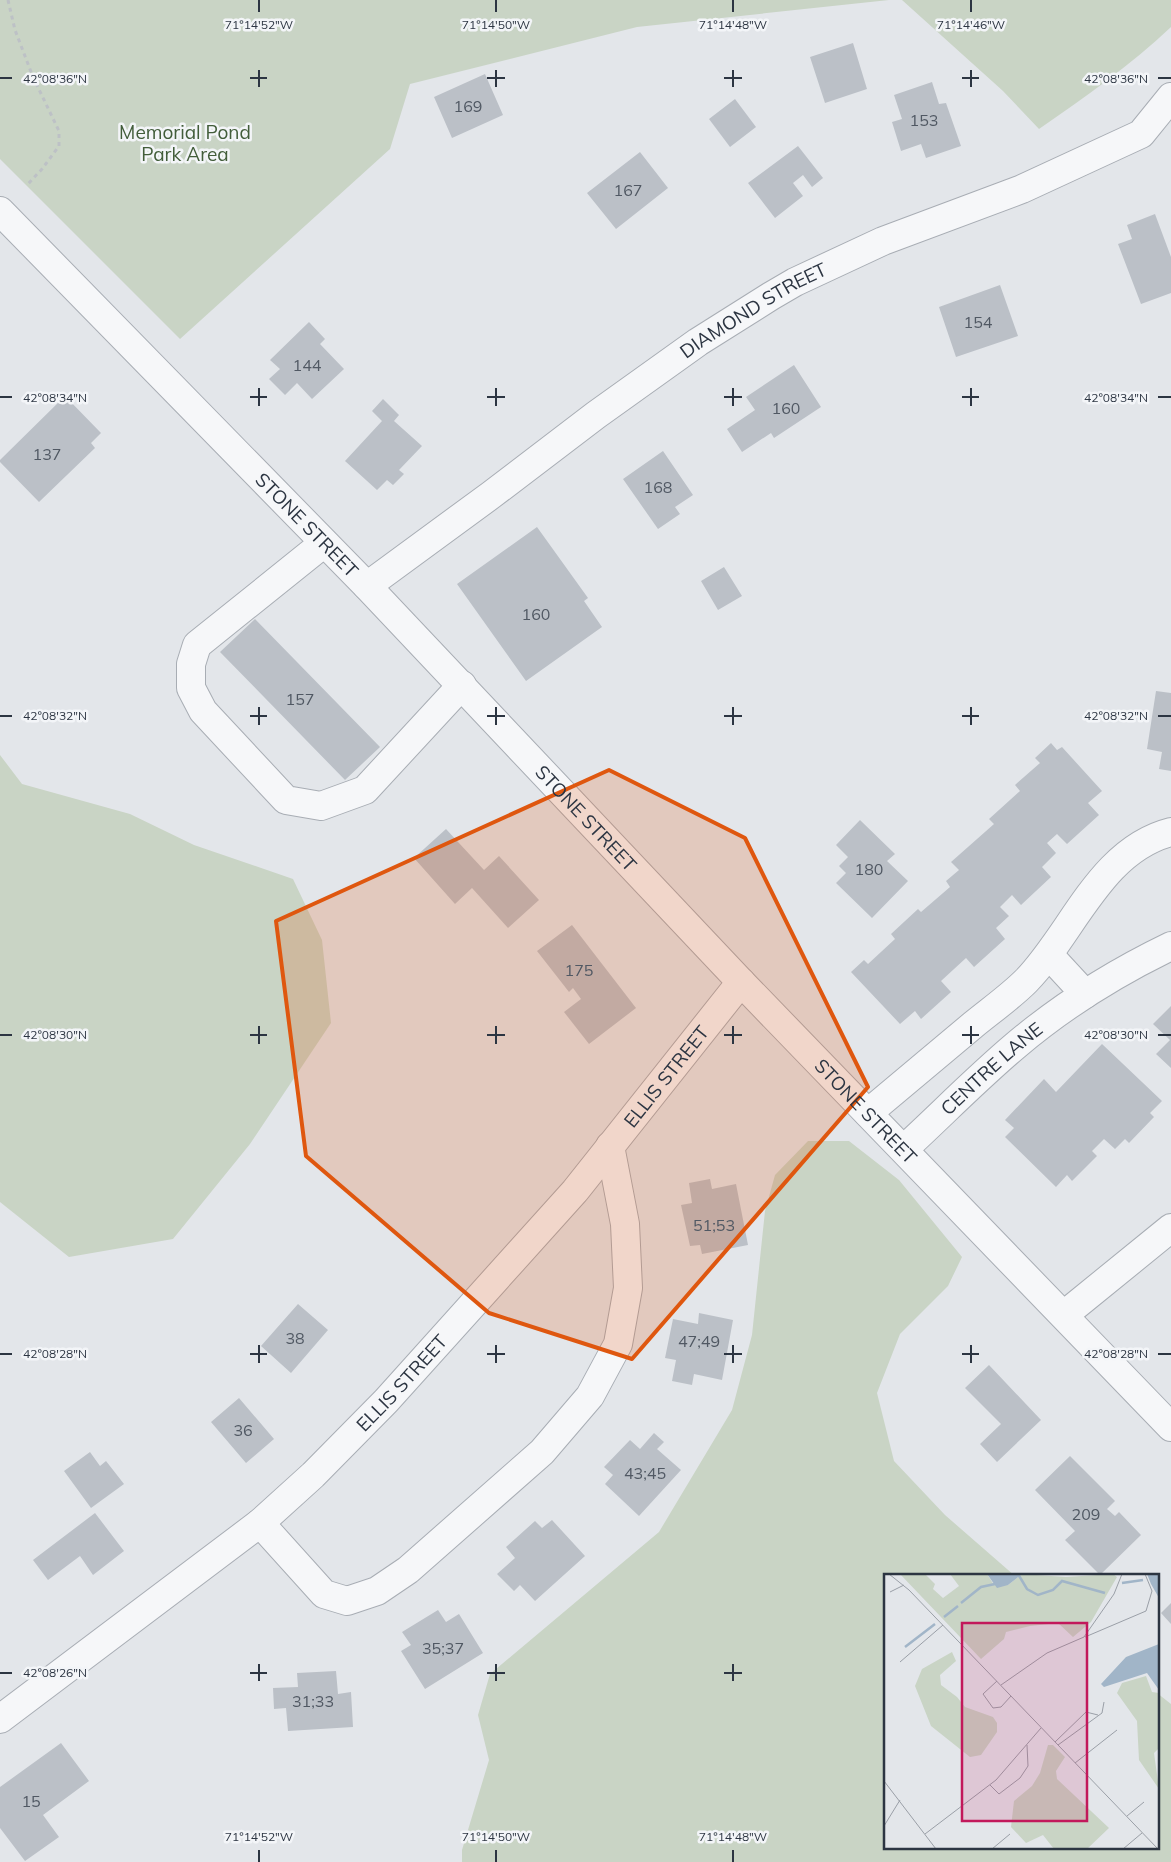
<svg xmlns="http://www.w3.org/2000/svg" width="1171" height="1862" font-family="Mulish,sans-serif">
<rect width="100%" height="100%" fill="#e3e6ea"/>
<path fill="#c9d4c5" d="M0,0H889L637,27L410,84L390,149L180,339L0,159Z
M902,0H1171V27C1131,65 1085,97 1039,129L1003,91Z
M0,755L22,784L130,814L194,845L293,879L322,940L331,1023L250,1144L173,1239L69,1257L0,1202Z
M808,1141H849L899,1180L962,1257L948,1286L900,1334L877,1393L894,1461L945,1515L1015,1576H885V1848H1157V1693L1171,1704V1862H462V1850L489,1760L478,1715L490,1674L659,1532L732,1410L752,1335L765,1211L775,1175Z"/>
<path fill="#bbc0c7" d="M853,43L867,89L825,103L810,57Z
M485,74L503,115L452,138L434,97Z
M932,82L939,104L946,103L961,146L926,158L921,144L901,151L892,122L902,119L894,95Z
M735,99L756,127L730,147L709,119Z
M798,146L823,178L812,187L803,175L793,183L803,196L775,218L748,183Z
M640,152L668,188L616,229L587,193Z
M1155,214L1171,257V293L1141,304L1118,244L1132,239L1127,225Z
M1000,285L1018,336L956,357L939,307Z
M309,322L325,339L320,344L344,369L312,399L297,383L285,395L269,379L280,369L270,360Z
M794,365L821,407L774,438L771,433L742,452L727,429L755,410L746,397Z
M65,396L101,433L91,443L95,448L39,502L0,462V460Z
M383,399L399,415L394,421L422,446L399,470L404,474L393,485L387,480L377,490L345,461L382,421L372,411Z
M663,451L693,495L675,507L680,514L658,529L623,479Z
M537,527L588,598L584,601L602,627L526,681L457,584Z
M724,567L742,596L718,610L701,581Z
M255,619L380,747L345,780L220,652Z
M1156,691L1171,693V771L1159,769L1162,752L1147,749Z
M1051,743L1057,750L1062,747L1102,791L1088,803L1099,815L1067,844L1057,834L1047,843L1056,853L1042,867L1051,877L1021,905L1012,895L1000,907L1009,916L996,928L1005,939L974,967L966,958L941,981L951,992L921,1019L915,1011L900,1024L851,972L864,960L868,964L895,939L891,934L918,909L921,912L950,887L946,881L959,870L951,862L994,824L989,819L1020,791L1015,785L1040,763L1035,758Z
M860,820L895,854L887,861L908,881L872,918L836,883L846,873L839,866L848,857L836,845Z
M446,829L484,870L499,856L539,900L508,928L472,888L455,904L414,858Z
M572,925L636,1008L589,1044L564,1012L581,999L573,988L569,992L537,951Z
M1171,1006V1068L1156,1054L1170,1040L1153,1024Z
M1102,1044L1162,1101L1150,1113L1154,1117L1129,1143L1125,1139L1115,1149L1104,1139L1092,1151L1097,1156L1072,1181L1067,1175L1056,1187L1005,1137L1014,1128L1005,1120L1044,1079L1056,1092Z
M710,1179L712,1189L736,1184L748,1245L702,1254L700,1245L690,1246L681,1205L692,1203L689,1183Z
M298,1304L328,1330L291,1373L261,1346Z
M699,1313L733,1320L722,1380L694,1374L692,1385L672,1381L676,1360L665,1358L673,1319L698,1324Z
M989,1365L1041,1420L997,1462L980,1444L1001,1424L965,1388Z
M239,1398L274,1439L246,1463L211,1422Z
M654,1433L664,1442L657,1449L681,1470L639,1516L605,1484L613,1475L604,1467L630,1440L640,1449Z
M90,1452L100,1466L106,1461L124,1484L91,1508L64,1471Z
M1070,1456L1115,1501L1107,1509L1115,1516L1119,1512L1141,1535L1100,1575L1065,1540L1075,1531L1035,1490Z
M95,1513L124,1551L93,1575L80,1556L48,1580L33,1560Z
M552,1520L585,1556L535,1601L520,1585L514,1591L497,1574L515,1558L506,1547L535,1521L542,1528Z
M1171,1603V1624L1161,1613Z
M438,1610L446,1622L459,1614L483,1653L425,1689L401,1651L411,1645L402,1632Z
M336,1671L338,1694L351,1692L353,1727L288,1731L286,1708L274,1709L273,1688L298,1687L297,1673Z
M61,1743L89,1781L43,1815L59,1837L25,1861L0,1828V1787Z"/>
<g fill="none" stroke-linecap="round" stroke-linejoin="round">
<g stroke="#a8adb4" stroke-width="30">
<g id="minor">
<path id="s1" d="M0,211L367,586L741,982L1171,1427"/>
<path d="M324,543L197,645L191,664V688L203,711L286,800L321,806L365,790L462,685"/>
<path id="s2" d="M367,586L491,495L596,415L698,342L771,296L795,282L883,241L1022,189L1141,134L1171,97"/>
<path d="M1049,955L1085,994"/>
<path d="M868,1113C903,1084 938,1054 973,1025C990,1011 1010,997 1026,981C1073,933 1100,850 1171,832"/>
<path id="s3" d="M904,1149C941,1115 976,1079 1015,1046C1062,1006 1115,973 1171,946"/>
<path d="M1064,1315L1171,1228"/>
<path d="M260,1523L324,1594L347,1601L377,1591L408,1570L542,1452L590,1396L618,1344L628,1288L625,1224L610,1146"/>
<path id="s4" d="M0,1719L260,1523L313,1475L386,1401L575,1191L741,982"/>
</g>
</g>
<path stroke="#bdc1c6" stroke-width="3" stroke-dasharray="4 4" stroke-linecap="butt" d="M8,0L15,30L33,77L59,131V146L42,169L27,185"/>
<use href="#minor" stroke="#f6f7f9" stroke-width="28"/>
</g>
<path fill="#df570f" fill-opacity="0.2" stroke="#df570f" stroke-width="4" stroke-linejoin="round" d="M609,770L745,838L868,1087L632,1359L489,1313L306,1156L276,921Z"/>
<path fill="none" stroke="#2c3542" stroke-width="2" d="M259,0V12M496,0V12M733,0V12M971,0V12M259,70V87M496,70V87M733,70V87M971,70V87M0,78H12M250,78H267M487,78H505M724,78H742M962,78H979M1158,78H1171M259,388V406M496,388V406M733,388V406M971,388V406M0,397H12M250,397H267M487,397H505M724,397H742M962,397H979M1158,397H1171M259,707V725M496,707V725M733,707V725M971,707V725M0,716H12M250,716H267M487,716H505M724,716H742M962,716H979M1158,716H1171M259,1026V1044M496,1026V1044M733,1026V1044M971,1026V1044M0,1035H12M250,1035H267M487,1035H505M724,1035H742M962,1035H979M1158,1035H1171M259,1345V1363M496,1345V1363M733,1345V1363M971,1345V1363M0,1354H12M250,1354H267M487,1354H505M724,1354H742M962,1354H979M1158,1354H1171M259,1664V1681M496,1664V1681M733,1664V1681M0,1673H12M250,1673H267M487,1673H505M724,1673H742M259,1850V1862M496,1850V1862M733,1850V1862"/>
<g text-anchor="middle" stroke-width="5" stroke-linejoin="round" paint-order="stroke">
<g font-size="16" fill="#505863">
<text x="468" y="112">169</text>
<text x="924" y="126">153</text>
<text x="628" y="196">167</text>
<text x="978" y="328">154</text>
<text x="307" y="371">144</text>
<text x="786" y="414">160</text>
<text x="47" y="460">137</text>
<text x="658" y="493">168</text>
<text x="536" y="620">160</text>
<text x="300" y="705">157</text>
<text x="869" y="875">180</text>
<text x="579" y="976">175</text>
<text x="714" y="1231">51;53</text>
<text x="295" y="1344">38</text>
<text x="699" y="1347">47;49</text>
<text x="243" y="1436">36</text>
<text x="645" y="1479">43;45</text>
<text x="1086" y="1520">209</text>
<text x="443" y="1654">35;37</text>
<text x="313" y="1707">31;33</text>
<text x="31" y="1807">15</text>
</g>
<g font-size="19" fill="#425d3a" stroke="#f3f5f8">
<text x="185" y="139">Memorial Pond<tspan x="185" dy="22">Park Area</tspan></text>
</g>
<g font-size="19" fill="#2c3542" stroke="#f3f5f8">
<text dy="7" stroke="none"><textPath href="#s2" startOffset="475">DIAMOND STREET</textPath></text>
<text dy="7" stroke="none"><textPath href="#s1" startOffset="439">STONE STREET</textPath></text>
<text dy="7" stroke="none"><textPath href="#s1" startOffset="844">STONE STREET</textPath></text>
<text dy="7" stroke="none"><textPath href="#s3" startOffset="119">CENTRE LANE</textPath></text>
<text dy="7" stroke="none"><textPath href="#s4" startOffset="930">ELLIS STREET</textPath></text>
<text dy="7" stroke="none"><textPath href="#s1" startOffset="1249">STONE STREET</textPath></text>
<text dy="7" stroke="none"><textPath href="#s4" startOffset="525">ELLIS STREET</textPath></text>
</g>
</g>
<g transform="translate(884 1574)">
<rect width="275" height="275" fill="#e3e6ea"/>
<path d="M16,0H41L51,10L49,15L59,24L75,12L66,0H103L110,11H124L138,0L182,3L229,0L233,3L207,48L189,63L174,49L146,52L122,58L120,65L97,85ZM68,78L72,87L56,101L57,111L73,123L81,133L109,143L113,149V158L97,181L86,183L47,152L31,112L38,95ZM262,102L268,118L275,119V174L270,179L275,215L255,186L253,147L233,119L238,109ZM164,171H169L181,183L172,197L173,205L225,254L203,275H170L159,261L142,269L127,253L130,227L148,212L156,199Z" fill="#c9d4c5"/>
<path d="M103,0H138L124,11L113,14ZM263,0H275V24L267,10ZM275,70V116L263,99L220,113L217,110L242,83Z" fill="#a1b5c8"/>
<path fill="none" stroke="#a1b5c8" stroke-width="2.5" d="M134,0L143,15L154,21L169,16L178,7L221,19M238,9L259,6M77,29L97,13L111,10M60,43L74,32M21,73L51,50"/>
<path fill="none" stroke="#9a9fa7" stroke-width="1" d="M5,0L25,16L274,275M6,18L20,11M201,63L262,37L268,17L261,0M16,88L59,51M113,107L99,120L109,134L117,133L127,122M117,111L163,79L200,63L230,20L238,0M171,168L202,138L214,141M174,171L218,139L220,128M191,189L233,156M0,207L52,275M106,211L115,220L136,204L144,192L143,171M243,242L260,228M0,252L16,226M41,260L112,206L157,154M108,275L126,260M239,275L258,259"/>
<path fill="#c2185b" fill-opacity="0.15" stroke="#c2185b" stroke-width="2.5" d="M78,49H203V247H78Z"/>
<rect width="275" height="275" fill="none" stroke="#2c3542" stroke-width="2.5"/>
</g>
<g font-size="12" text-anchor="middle" fill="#2c3542" stroke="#f3f5f8" stroke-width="5" stroke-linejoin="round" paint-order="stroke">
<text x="259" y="29">71°14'52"W</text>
<text x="496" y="29">71°14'50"W</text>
<text x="733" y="29">71°14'48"W</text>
<text x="971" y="29">71°14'46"W</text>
<text x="55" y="83">42°08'36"N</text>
<text x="1116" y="83">42°08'36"N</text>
<text x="55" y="402">42°08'34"N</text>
<text x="1116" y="402">42°08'34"N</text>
<text x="55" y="720">42°08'32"N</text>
<text x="1116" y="720">42°08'32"N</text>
<text x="55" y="1039">42°08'30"N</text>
<text x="1116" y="1039">42°08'30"N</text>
<text x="55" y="1358">42°08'28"N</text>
<text x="1116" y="1358">42°08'28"N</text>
<text x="55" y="1677">42°08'26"N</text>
<text x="259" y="1841">71°14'52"W</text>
<text x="496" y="1841">71°14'50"W</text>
<text x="733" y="1841">71°14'48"W</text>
</g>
</svg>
